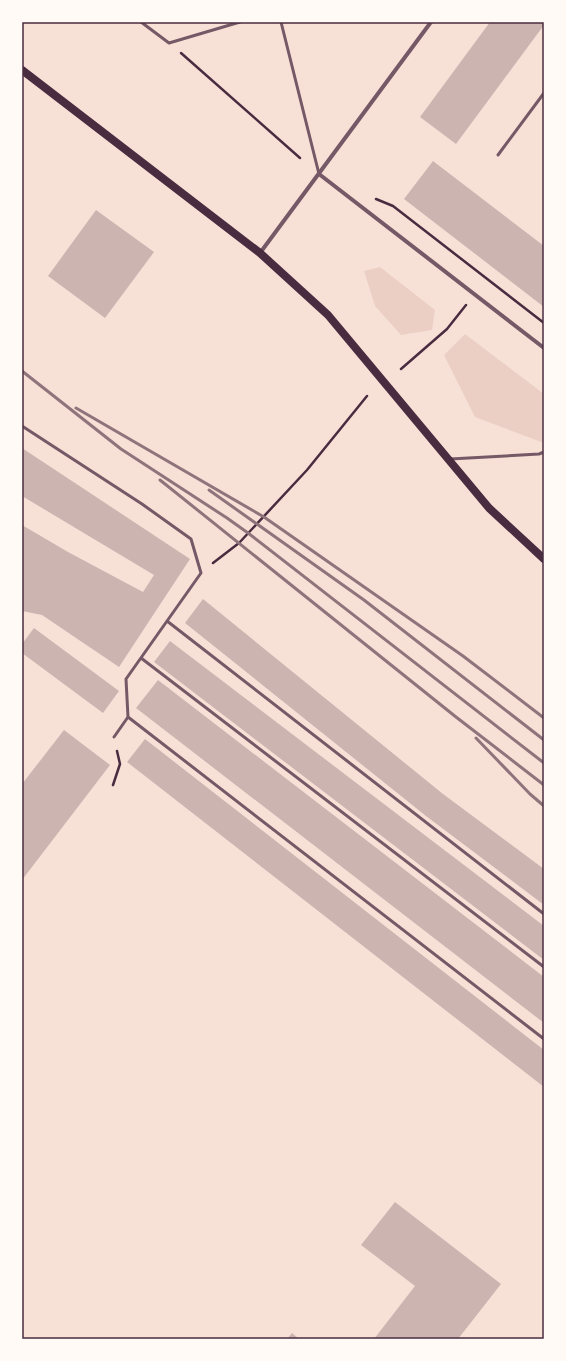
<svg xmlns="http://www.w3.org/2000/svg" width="566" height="1361" font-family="Rubik,sans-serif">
<rect width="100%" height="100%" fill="#f7e1d7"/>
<path fill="#ebcfc5" d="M380,267L435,310L432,330L401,335L375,306L364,271Z
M465,334L544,394V443L475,417L444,355Z"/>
<path fill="#ccb4b1" d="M490,22H544V25L456,144L420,117Z
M433,161L544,246V307L404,199Z
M96,210L154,252L105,318L48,276Z
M22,448L190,559L119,667L42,615L22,611V525L68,552L143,592L154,575L22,496Z
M203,599L443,794L544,869V905L426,816L185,623Z
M34,628L119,691L103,713L22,653V644Z
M170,641L544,926V960L154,662Z
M158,680L544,977V1023L136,708Z
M64,730L110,765L22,880V784Z
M145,739L544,1050V1087L127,762Z
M395,1202L501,1284L458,1339H374L415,1286L361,1245Z
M292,1333L299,1339H287Z"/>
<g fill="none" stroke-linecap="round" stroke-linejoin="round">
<path stroke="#4a2c40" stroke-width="2.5" d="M181,53L300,158
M376,199L393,206L544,323
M401,369L447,329L466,305
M213,563L239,543L307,470L367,396
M113,785L120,764L117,751"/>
<path stroke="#755966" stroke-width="3" d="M141,22L169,43L240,22
M281,22L319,174
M498,155L544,93
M22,426L142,504L191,539L201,573L126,679L128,717L114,737
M450,459L539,454L544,452
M167,621L544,914
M141,658L544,967
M128,717L544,1039"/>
<path stroke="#755966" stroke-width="4" d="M319,174L544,348
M260,253L431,22"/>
<path stroke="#4a2c40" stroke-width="8" d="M22,70L260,253L328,315L489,508L544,559"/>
<path stroke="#8f747c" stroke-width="3" d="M22,371L121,449L227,518L248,533L544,763
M76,408L264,517L463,656L544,718
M160,480L456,717L544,785
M209,490L364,600L544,740
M476,738L530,794L544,806"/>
</g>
<rect width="566" height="1361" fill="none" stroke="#fffaf5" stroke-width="46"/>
<rect x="23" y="23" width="520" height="1315" fill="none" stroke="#4a2c40" stroke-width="1.5"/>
</svg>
